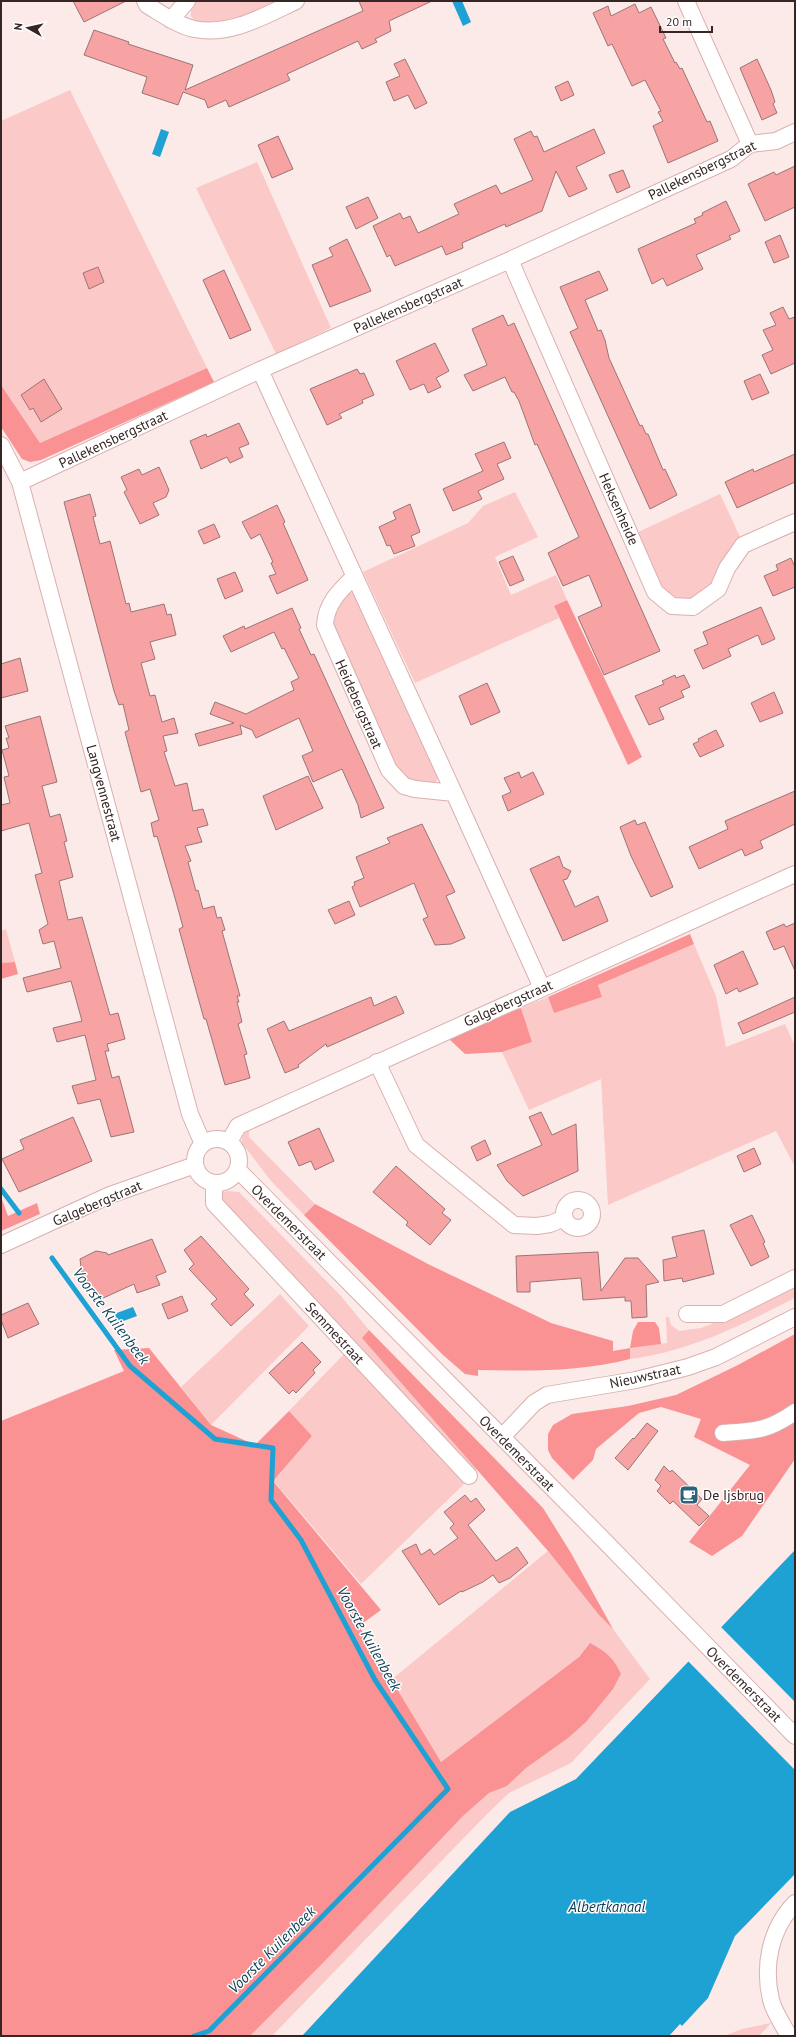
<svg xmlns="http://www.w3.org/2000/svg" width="796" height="2037" font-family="'PT Sans',sans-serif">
<rect width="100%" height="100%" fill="#fceae9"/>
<path fill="#fbc9c8" d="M197,1H276C249,13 225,28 195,21L191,16V10Z
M70,90L207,368L40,443L1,385V121Z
M257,162L331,328L276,354L196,188Z
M515,492L538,537L495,557L511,595L556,575L567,600L554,606L559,618L415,683L363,572L468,523L483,506Z
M720,494L741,539L716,584L692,600L675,598L667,592L661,584L636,533Z
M349,593H354L439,776L435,783L410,781L395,767L333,625C333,610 339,604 349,593Z
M6,929L15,962L1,963V931Z
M694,944L716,996L726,1047L785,1024L795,1046V1167L776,1131L608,1205L601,1079L529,1110L502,1052L532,1042L521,1008L548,997L554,1013L602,997L598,985Z
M249,1130V1137L315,1204L304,1215L271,1181L242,1143C241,1136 244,1134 249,1130Z
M229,1191L239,1192L340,1295L369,1330L363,1338L477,1469L473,1474L331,1317L221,1200L223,1192Z
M795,1283V1298C741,1325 691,1351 630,1359V1348L667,1343L666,1317H669L671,1325L679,1331L701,1328L719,1321Z
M280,1294L309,1326L211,1425L181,1387Z
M345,1353L464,1484L361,1584L273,1480L312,1436L289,1411Z
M548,1551L599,1615L613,1629L650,1679L571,1763L509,1793L487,1814L272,2036H250L323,1963L463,1816L489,1793L507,1786L526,1768L586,1722L613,1689L621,1674L589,1644L579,1657L441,1762L391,1680Z
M771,2023L759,2036H724L742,2029Z"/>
<path fill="#fa9193" d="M207,368L214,382L41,460L30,462L22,459L1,427V385L40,443Z
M567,600L642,757L628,765L554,606Z
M690,934L694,944L598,985L602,997L554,1013L548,997Z
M15,962L18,974L1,979V963Z
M521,1008L532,1042L502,1052L465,1054L448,1038Z
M1,1197L8,1216L37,1203L40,1214L1,1231Z
M315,1204L428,1264L551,1323L613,1341V1351L630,1348L633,1331L638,1322H655L659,1328L661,1344L630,1348V1359C580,1372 529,1371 478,1370V1376L465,1374L443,1355L304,1215Z
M369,1330L543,1508L571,1553L613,1629L599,1615L548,1551L362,1338Z
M795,1334V1459L742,1536L712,1556L689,1542L750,1465L694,1437L701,1419L661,1407L639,1413L596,1449L593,1460L573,1480L552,1458L548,1450V1434L553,1425L572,1414L628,1406L676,1395L738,1365Z
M149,1348L211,1425L255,1445L289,1411L312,1436L273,1481L381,1610L359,1626L441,1762L579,1657L590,1643C605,1651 614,1658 621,1674L613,1689L586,1722L568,1738L526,1768L507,1786L489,1793L463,1816L323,1963L250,2036H1V1421L124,1371L114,1350Z"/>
<path fill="#1ea1d3" d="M452,1H462L471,22L463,26Z
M161,129L169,132L160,157L152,154Z
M133,1307L137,1316L118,1323L114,1314Z
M795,1550V1874L735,1936L708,1998L682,2026L680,2024L669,2036H302L510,1812L576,1779Z"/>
<path fill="#fceae9" d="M720,1626L795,1702V1770L687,1660Z"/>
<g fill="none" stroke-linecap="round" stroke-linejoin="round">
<path stroke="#1ea1d3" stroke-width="5" d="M1,1189L19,1213
M52,1258L130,1366L215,1439L273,1448L271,1500L301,1540L375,1680L448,1789L209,2031L194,2036"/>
</g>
<path fill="#f8a3a3" stroke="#9b7474" d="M73,1H126L84,22Z
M359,1H432L389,21L391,31L375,39L377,42L362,49L358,41L287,74L290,80L229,107L226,100L208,108L205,100L183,92L178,105L142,93L147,77L84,55L94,30L129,42L128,44L193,65L185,90L363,11Z
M635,4L639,13L651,7L666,38L663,39L675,63L676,62L680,69L682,68L707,122L710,121L718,141L668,163L653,126L663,121L658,112L661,111L645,80L632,86L612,44L608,46L593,13L608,6L611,16Z
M405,59L427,103L415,109L408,95L394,101L386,82L400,76L394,64Z
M757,59L771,90L775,102L773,104L777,113L762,120L740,68Z
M568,81L574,95L561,101L555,87Z
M594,129L605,153L576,167L587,189L569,197L556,171L542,211L506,227L505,224L462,243L463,248L446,255L442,246L395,266L390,255L387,257L373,226L400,213L403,219L410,216L418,233L459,214L454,204L496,185L501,194L533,180L514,139L531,131L534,137L537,136L544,152Z
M278,136L293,169L272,178L258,145Z
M795,166V207L765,221L748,184L774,172L776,175Z
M623,170L630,187L617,193L609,175Z
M368,197L378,218L356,229L346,207Z
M726,201L740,231L729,236L731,239L696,255L703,269L667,286L663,278L652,284L638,249L696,223L694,219L703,215L702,213Z
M780,235L789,257L774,263L765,242Z
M347,239L371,291L330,307L312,265L333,256L329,248Z
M98,267L104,282L89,289L83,273Z
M224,270L251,330L230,339L203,280Z
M599,271L608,290L585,300L598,331L601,330L605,340L609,358L640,426L642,425L646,434H648L663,470L665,469L677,495L650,509L570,332L578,328L560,287Z
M783,307L789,319L795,317V363L771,374L762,355L773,350L763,330L776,325L770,313Z
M503,315L508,326L514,323L660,651L604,675L578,617L602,606L589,575L563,586L548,553L579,537L537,444L535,445L519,401L514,392H512L505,377L473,391L464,375L487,365L472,329Z
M435,343L449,371L436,378L441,387L428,393L424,384L410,390L396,361Z
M357,369L360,374L364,373L374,395L362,400L363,403L339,414L342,418L327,425L310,389Z
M760,374L769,393L752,400L744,381Z
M44,379L62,409L41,422L33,408L30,410L21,395Z
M239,423L249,444L239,448L243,457L230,463L227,457L201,469L190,441L206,434L207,437Z
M504,442L511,458L497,464L504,479L478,491L482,499L453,511L443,489L483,471L475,454Z
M795,454V482L737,508L725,482L753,469L754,472Z
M159,467L169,490L166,497L153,503L159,515L140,524L124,492L127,490L121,477L139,469L142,475Z
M90,494L96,516L93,517L100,544L110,541L126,604L129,603L131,612L164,604L167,615L171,614L176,635L150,642L155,659L141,663L150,696L155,695L162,722L174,718L178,733L163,736L167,751L164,752L175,786L187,783L193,811L203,809L208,825L197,828L202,842L185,846L191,861L188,862L196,891L198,890L203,909L214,906L217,918L221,917L225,930L222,931L240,996H237L239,1002H237L242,1022L238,1024L247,1054L244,1055L250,1078L225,1085L206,1019H204L179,929L183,927L175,898L157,836L154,837L151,823L159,820L150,789L141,792L125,732L129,730L123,704L119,705L114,691L64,502Z
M410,504L420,532L411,536L415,546L394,554L390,545L387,546L379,527L396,519L393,512Z
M277,505L285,522L283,523L308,580L277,594L269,576L276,574L271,563L273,562L260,534L251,539L242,522Z
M214,524L220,537L204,544L198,531Z
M513,556L524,580L510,586L499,562Z
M791,558L795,567V587L773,596L764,576L778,570L776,565Z
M235,572L243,591L225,599L217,579Z
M761,607L775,639L762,645L758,635L728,649L731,656L703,669L694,650L708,644L703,632Z
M292,608L301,628L299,629L311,655L314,654L384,808L361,818L358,805L342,769L313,782L302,756L313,751L299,718L256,738L252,730L240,725L242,734L199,746L195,734L234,723L210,714L215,702L246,714L294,690L291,682L299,678L284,648L282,649L274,632L231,652L223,636L244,626L245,629Z
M20,658L28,691L1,698V664Z
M675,675L676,678L684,675L690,687L681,691L684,697L659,708L664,719L649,725L635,696L664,684L662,681Z
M487,683L500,712L471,725L459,696Z
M774,692L783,713L760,722L751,703Z
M40,716L57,782L42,786L50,817L60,814L67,841L64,842L73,877L59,881L68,920L82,917L110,1015L118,1013L125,1039L107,1044L109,1051H105L112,1078L119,1076L134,1132L111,1137L100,1099L78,1104L72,1086L96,1080L85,1035L57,1042L53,1028L82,1021L71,981L27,992L23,978L61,968L54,941L43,944L39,930L48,924L35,875L42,873L29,823L1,831V805L10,803L4,777L9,776L2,750L9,748L6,738H9L5,726Z
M716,730L724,746L700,757L693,744L699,741L698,739Z
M519,772L521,778L533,772L544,794L508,811L502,796L511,792L504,778Z
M308,776L323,808L276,830L263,796Z
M795,791V824L760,841L763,848L745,856L742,849L699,869L689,847L728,829L725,821Z
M635,820L637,825L645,822L673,887L651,897L631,856L620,827Z
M422,824L455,892L446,896L465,938L451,944L435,945L423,919L428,917L414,883L360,907L352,887L355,885L354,882L364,878L356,857L390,843L387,838Z
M559,856L563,867L571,871L567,879L563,880L575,907L598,896L608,921L563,941L530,869Z
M349,901L355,915L335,924L328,910Z
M795,923V971L784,946L774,950L766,932L784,924L786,927Z
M743,951L758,984L739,992L737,988L726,994L714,965Z
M396,996L404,1013L327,1047L326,1044L298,1065L299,1067L285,1073L267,1029L284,1021L289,1031L371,997L374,1006Z
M795,997V1012L743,1034L738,1023Z
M541,1112L552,1135L576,1124L578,1171L523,1196L507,1181L497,1165L542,1145L529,1117Z
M73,1117L92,1161L19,1192L2,1159L24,1149L20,1140Z
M319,1128L334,1161L315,1170L311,1161L299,1166L288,1142Z
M485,1140L491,1154L477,1161L471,1147Z
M754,1148L761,1164L744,1172L737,1156Z
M396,1166L445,1209L442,1213L451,1220L430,1245L406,1225L408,1222L373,1192Z
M752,1215L765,1242L763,1243L769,1257L751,1266L730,1225Z
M704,1230L714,1274L683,1282L682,1278L664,1281L663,1260L677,1257L672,1237Z
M201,1236L249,1289L244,1294L254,1305L231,1326L211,1304L217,1299L189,1269L194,1264L184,1250Z
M152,1239L166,1272L156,1276L160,1285L137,1293L134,1284L101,1299L94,1287L91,1288L88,1281L82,1276L80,1259L96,1251L107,1253L108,1255Z
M598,1252L601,1291L625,1258H638L659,1282L646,1285L647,1317L632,1318L631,1301H625V1297L583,1300L581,1278L530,1282V1292H517L516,1256Z
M182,1296L188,1311L168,1319L162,1304Z
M28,1303L39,1324L8,1338L1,1320V1315Z
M302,1342L321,1362L313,1370L315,1373L296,1393L293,1390L289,1394L269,1373Z
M647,1423L658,1431L628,1470L615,1458L633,1438L634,1439Z
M664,1466L670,1472L672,1470L702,1499L697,1505L709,1516L699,1526L673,1501L670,1504L657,1491L661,1486L655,1480Z
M465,1495L471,1502L476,1498L485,1510L468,1525L496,1561L517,1547L528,1563L510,1578L499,1583L493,1575L483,1582L462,1592L461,1591L439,1605L402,1551L416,1544L421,1555L430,1549L434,1555L458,1538L450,1528L454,1524L444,1512Z"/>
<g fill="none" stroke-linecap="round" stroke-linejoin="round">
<g stroke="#d9b0af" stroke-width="18">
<path id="street" d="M145,1L147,5C162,14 177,25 194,29C231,36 264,16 296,1
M686,1L750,144
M171,20L187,1
M510,260L655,592L672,606L693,607L718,589L727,568L743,545L795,522
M260,370L454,793L542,988
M1,445L20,482L190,1114L203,1144
M20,482L260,370L510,260L731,159L750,144L776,141L795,132
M354,577C339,591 326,604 325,625L389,770L404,786L415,789L454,793
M377,1062L416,1145L514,1225L537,1226L550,1224L565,1218
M195 1161a22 22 0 1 1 44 0a22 22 0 1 1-44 0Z
M229,1142L238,1126L795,874
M238,1170L584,1520L795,1736
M214,1184V1203L469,1476
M564 1214a14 14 0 1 1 28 0a14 14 0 1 1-28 0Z
M1,1245L110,1195L195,1165
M687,1314H723L795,1278
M723,1433C756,1431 767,1431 795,1412
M502,1437L534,1403L547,1395L636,1380L688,1367L716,1357L795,1317
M789,2036C783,2025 774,2012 771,2000C763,1966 770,1929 795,1903"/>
</g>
<use href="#street" stroke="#fff" stroke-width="16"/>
</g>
<defs>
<g id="cafe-square" transform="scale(1)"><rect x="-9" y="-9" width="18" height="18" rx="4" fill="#2a637d" stroke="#fff"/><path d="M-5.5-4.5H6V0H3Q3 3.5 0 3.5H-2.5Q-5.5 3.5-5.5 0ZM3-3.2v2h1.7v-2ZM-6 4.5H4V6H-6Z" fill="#fff"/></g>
</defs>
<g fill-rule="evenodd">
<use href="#cafe-square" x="689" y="1495"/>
</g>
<g text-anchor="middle" stroke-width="3" stroke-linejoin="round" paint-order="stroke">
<g font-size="14" fill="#362525" stroke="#fff">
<text transform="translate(702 170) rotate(-26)" y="5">Pallekensbergstraat</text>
<text transform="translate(408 305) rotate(-24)" y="5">Pallekensbergstraat</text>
<text transform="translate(113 439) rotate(-25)" y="5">Pallekensbergstraat</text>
<text transform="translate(619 509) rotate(66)" y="5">Heksenheide</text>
<text transform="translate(359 704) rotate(66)" y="5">Heidebergstraat</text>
<text transform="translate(104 793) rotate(75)" y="5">Langvennestraat</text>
<text transform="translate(508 1003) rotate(-24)" y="5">Galgebergstraat</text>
<text transform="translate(97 1203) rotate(-23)" y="5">Galgebergstraat</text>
<text transform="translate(289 1222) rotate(45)" y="5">Overdemerstraat</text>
<text transform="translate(335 1333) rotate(47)" y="5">Semmestraat</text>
<text transform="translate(645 1376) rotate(-12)" y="5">Nieuwstraat</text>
<text transform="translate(517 1453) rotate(45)" y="5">Overdemerstraat</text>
<text transform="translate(744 1684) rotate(45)" y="5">Overdemerstraat</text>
</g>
<g font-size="14" fill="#362525" stroke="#fff" text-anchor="start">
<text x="703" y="1500">De Ijsbrug</text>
</g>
<g font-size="15" font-style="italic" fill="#0a3e53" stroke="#fff">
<text transform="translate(111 1316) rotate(53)" y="5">Voorste Kuilenbeek</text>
<text transform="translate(369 1639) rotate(61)" y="5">Voorste Kuilenbeek</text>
<text x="607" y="1912">Albertkanaal</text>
<text transform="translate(272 1950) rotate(-45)" y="5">Voorste Kuilenbeek</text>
</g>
</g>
<rect width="796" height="2037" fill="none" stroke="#362525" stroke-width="4"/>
<g transform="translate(28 28) rotate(278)" stroke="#ffffff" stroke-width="3" paint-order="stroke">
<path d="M0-3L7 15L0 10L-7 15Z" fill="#362525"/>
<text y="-6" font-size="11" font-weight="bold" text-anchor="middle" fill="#362525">N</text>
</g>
<path d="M660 26v6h52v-6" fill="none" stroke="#362525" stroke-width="2"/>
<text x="666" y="26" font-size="12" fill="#362525" stroke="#ffffff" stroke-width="3" paint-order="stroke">20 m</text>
</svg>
